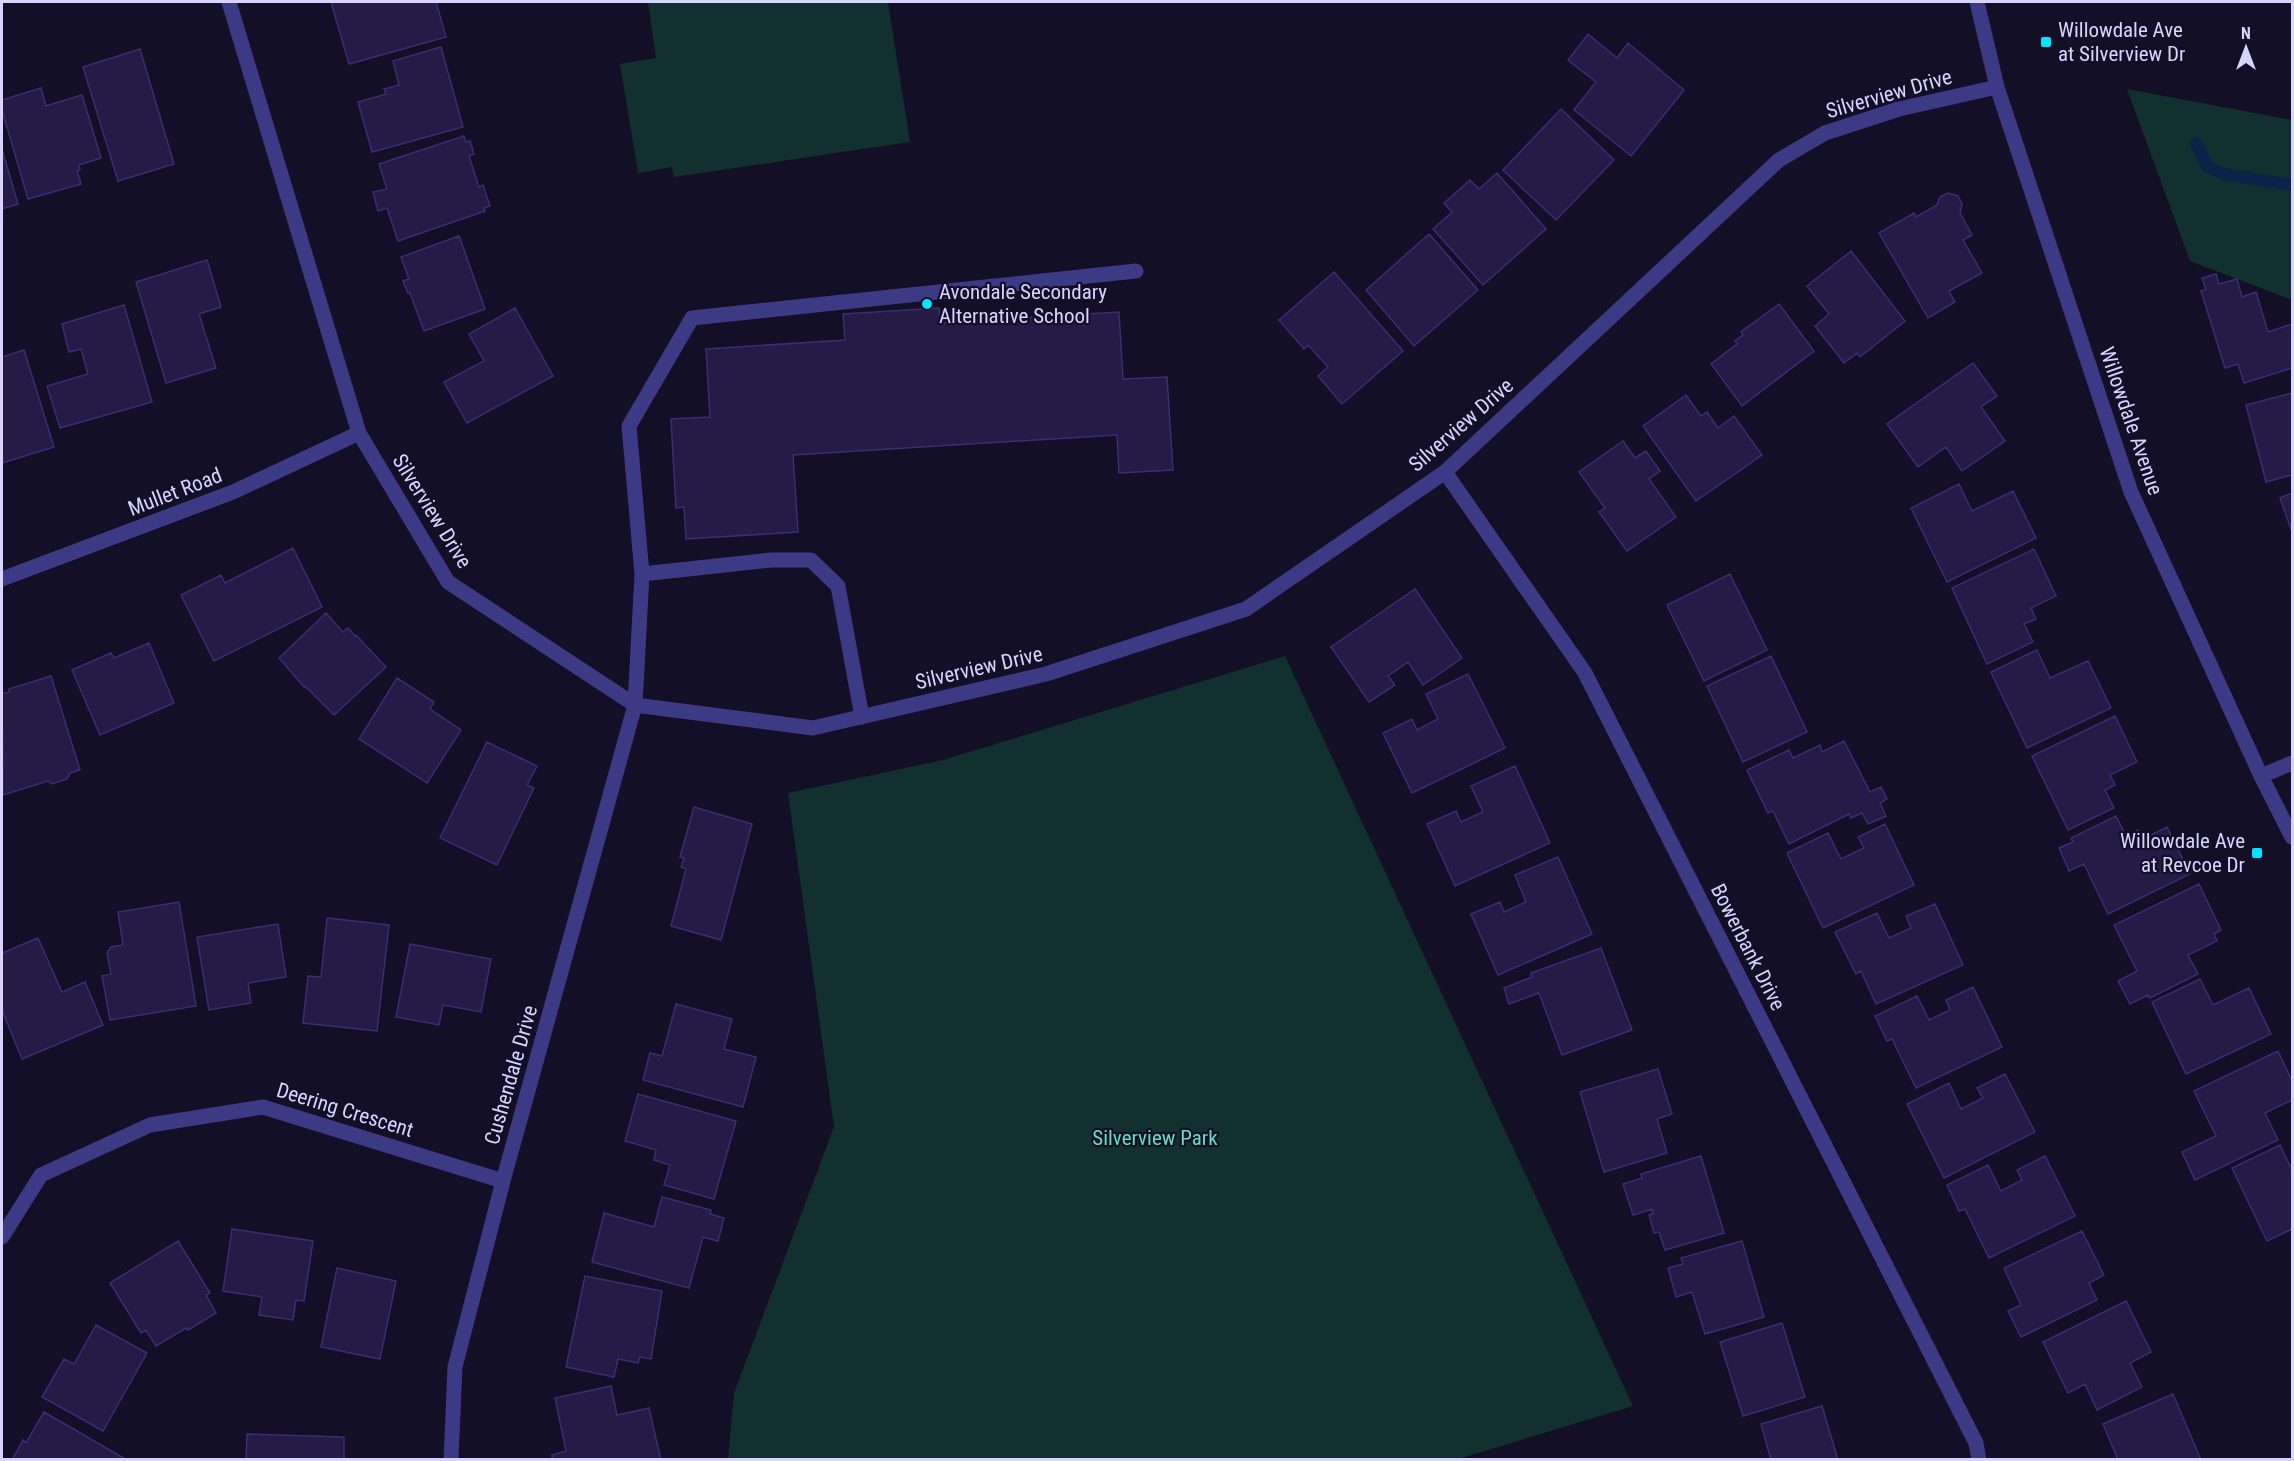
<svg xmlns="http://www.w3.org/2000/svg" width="2294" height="1461" font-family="'Roboto Condensed',sans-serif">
<rect width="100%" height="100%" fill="#130f26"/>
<path fill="#12302f" d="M648,2H888L910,142L674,177L672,167L638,173L620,64L656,58Z
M2127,89L2292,120V300L2190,261Z
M1285,656L1633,1406L1458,1459H728L734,1393L834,1127L788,793L943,760Z"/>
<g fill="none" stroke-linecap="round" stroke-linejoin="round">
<path stroke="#0c2248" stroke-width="12" d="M2196,143L2207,166L2223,174L2292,185"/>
</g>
<path fill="#241b47" stroke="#3b2d73" stroke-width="1.5" d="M331,2H436L446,37L349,64Z
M1588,34L1617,58L1628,43L1684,90L1631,156L1574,110L1596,82L1568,60Z
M441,47L463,127L372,152L358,102L386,94L384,89L399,85L393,61Z
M140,49L174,164L118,181L83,67Z
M41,88L46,106L82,95L101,158L79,165L80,170L77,171L81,184L28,199L2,110V100Z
M1561,109L1614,160L1556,220L1503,170Z
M464,136L466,142L470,141L474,154L469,156L479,187L483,185L490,206L484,208L485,211L398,241L387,208L378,211L373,192L387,189L379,164Z
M2,149L18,204L2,209Z
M1497,173L1546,229L1483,285L1433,229L1452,212L1444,203L1470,180L1479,189Z
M1948,193L1958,196L1962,204L1960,213L1972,235L1963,240L1982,273L1949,291L1955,302L1928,318L1879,233L1914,213L1916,217L1937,205L1940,197Z
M1429,234L1478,290L1414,346L1366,290Z
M459,236L485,309L424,331L410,293H408L403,281L409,279L401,257Z
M1851,251L1905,321L1860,357L1857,353L1844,363L1815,326L1829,314L1807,286Z
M207,260L221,307L199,314L216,368L166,383L136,282Z
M1334,272L1403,351L1342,404L1318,376L1328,367L1308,345L1304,349L1279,320Z
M2216,274L2219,284L2237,279L2242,297L2256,292L2268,332L2292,324V368L2244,383L2238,364L2225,368L2201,291L2206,289L2202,278Z
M1779,304L1814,351L1742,406L1711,364L1737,344L1735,341L1743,335L1741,332Z
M124,305L152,402L60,428L47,386L88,374L81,349L69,352L62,324Z
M515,308L553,376L467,423L444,382L484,361L469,334Z
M939,308L940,323L1119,312L1123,379L1167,377L1173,470L1119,473L1117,435L793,455L798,532L686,539L684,507L676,508L671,419L710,417L706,349L845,340L843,314Z
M24,350L54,447L2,463V357Z
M1973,363L1997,396L1981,407L2005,441L1962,471L1946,447L1918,467L1887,424Z
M2292,393V475L2266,482L2246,405Z
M1686,395L1701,416L1707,412L1718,428L1734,416L1762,455L1696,501L1643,426Z
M1623,441L1635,458L1646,451L1660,471L1649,479L1676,517L1627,551L1599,512L1605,508L1579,472Z
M1959,484L1972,511L2013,491L2036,538L1947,582L1911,508Z
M2292,493V532L2280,498Z
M293,548L322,607L214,661L181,595L221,575L225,583Z
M2034,549L2056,596L2031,608L2036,619L2024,624L2033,642L1987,664L1952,588Z
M1730,574L1767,650L1704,681L1667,605Z
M1415,589L1462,658L1423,685L1408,662L1388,676L1395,685L1369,702L1331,647Z
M326,613L343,632L348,628L355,636L356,635L386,667L334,715L305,686L304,687L279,658Z
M149,643L174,703L100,735L72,670L111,653L114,658Z
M2037,650L2050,678L2088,661L2111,708L2027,748L1991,672Z
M1771,656L1807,732L1743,762L1707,686Z
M1468,674L1505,748L1412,793L1383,733L1412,719L1417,730L1438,719L1426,694Z
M51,676L80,770L70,773L67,779L52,784L48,781L3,795L2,694L9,692V689Z
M397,678L434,702L430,709L461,730L427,783L359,739Z
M2115,716L2137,762L2110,775L2115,785L2105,790L2114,808L2068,830L2032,756Z
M1844,741L1870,792L1881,787L1887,799L1880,803L1886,816L1868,824L1862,813L1851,818L1849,814L1789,844L1773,811L1768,813L1747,770L1789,750L1793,758L1820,745L1822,752Z
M487,742L537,766L527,785L534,788L497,865L440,838Z
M1515,766L1550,843L1455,886L1427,824L1456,811L1461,822L1483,812L1471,786Z
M694,807L752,824L721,940L671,926L686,869L681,867L684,858L680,857Z
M2116,816L2126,836L2138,830L2143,839L2167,827L2190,874L2108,914L2084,864L2069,871L2059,848L2073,842L2071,838Z
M1885,824L1914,885L1823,928L1787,853L1828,833L1841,859L1864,848L1858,837Z
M1558,857L1592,934L1498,975L1471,914L1500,902L1504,912L1526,902L1515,875Z
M2199,884L2221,930L2214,934L2217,941L2188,955L2198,974L2150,998L2148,995L2130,1004L2118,981L2137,971L2114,925Z
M179,902L196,1006L110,1020L102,976L111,974L107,953L111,947L123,945L118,912Z
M1935,904L1963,965L1876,1004L1861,971L1856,974L1835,932L1877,913L1889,938L1911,928L1906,916Z
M327,918L389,925L377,1031L303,1023L308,976L321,977Z
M278,924L286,977L248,983L251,1003L209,1010L197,937Z
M38,938L62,992L85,982L103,1025L22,1059L2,1010V953Z
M410,944L491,959L481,1012L443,1005L439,1025L396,1017Z
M1601,948L1632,1030L1562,1055L1539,993L1509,1004L1504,988L1532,977L1531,973Z
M2200,979L2213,1005L2249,988L2271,1034L2186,1074L2152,1002Z
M1973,987L2002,1047L1916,1088L1892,1039L1887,1041L1875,1016L1917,996L1929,1020L1950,1010L1946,1000Z
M676,1004L732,1019L724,1049L756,1057L743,1107L643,1080L650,1053L662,1056Z
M2278,1051L2292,1081V1100L2265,1113L2278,1140L2195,1180L2182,1152L2216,1136L2194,1091Z
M1658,1069L1672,1114L1657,1119L1667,1153L1604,1172L1580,1092Z
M2005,1074L2035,1132L1944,1178L1907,1104L1949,1083L1961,1109L1983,1098L1977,1088Z
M638,1094L736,1121L714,1199L664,1185L670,1165L654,1160L656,1150L625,1141Z
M2280,1145L2292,1170V1229L2267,1241L2232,1168Z
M1701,1156L1724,1233L1665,1250L1659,1232L1654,1233L1649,1215L1653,1214L1652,1209L1633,1215L1623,1184L1642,1178L1641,1174Z
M2045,1156L2075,1216L1989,1258L1965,1209L1959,1211L1947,1185L1988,1165L2001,1191L2022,1180L2017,1170Z
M662,1197L711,1210L710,1214L724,1218L718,1241L703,1237L689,1288L592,1262L604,1213L654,1227Z
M232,1229L313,1241L304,1301L296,1300L293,1320L259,1315L262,1297L223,1291Z
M2082,1231L2104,1275L2089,1283L2097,1300L2021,1337L2008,1311L2021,1305L2004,1268Z
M178,1241L210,1293L206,1295L216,1313L188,1330L186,1328L156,1346L146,1330L141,1333L110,1283Z
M1742,1241L1764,1317L1705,1334L1692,1292L1676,1297L1668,1268L1683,1264L1681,1258Z
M337,1268L396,1281L380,1359L321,1347Z
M585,1276L662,1291L651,1359L640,1357L638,1363L618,1359L614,1377L566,1367Z
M2126,1301L2151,1352L2130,1363L2142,1387L2097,1410L2085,1384L2068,1393L2043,1342Z
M1782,1323L1805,1397L1743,1416L1720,1342Z
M96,1325L147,1353L103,1431L42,1397L64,1359L74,1364Z
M611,1386L617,1415L649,1408L661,1460H553L552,1455L566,1451L555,1398Z
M2173,1394L2201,1460H2118L2103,1424Z
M1822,1406L1838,1460H1771L1761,1424Z
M44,1412L127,1460H12L23,1440L26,1443Z
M247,1434L344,1437V1460H246Z"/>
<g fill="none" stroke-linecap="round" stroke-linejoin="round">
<path stroke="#3d3a85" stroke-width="15" d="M229,2L359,433L448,582L635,705L813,728L1046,674L1246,609L1445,472L1779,160L1825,133L1899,109L1997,87
M1977,2L1997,87L2131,492L2261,776L2292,837
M1445,472L1585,673L1976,1443L1979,1460
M642,574L771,560H811L838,586L862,717
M2,579L233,492L359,433
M2261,776L2292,763
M2,1237L41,1175L150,1125L263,1107L503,1181
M451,1460L455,1367L503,1181L635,705L642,574L629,426L692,318L1136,271"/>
</g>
<g fill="#00e5ff" stroke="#130f26" stroke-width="2">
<rect x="2040" y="36" width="12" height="12" rx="3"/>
<circle cx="927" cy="304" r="6"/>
<rect x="2251" y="847" width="12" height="12" rx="3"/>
</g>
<g text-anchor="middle" stroke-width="4.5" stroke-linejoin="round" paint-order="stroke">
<g font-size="21" fill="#d9d4ff" stroke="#130f26" text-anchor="start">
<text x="2058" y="37">Willowdale Ave<tspan x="2058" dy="24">at Silverview Dr</tspan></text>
<text x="939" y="299">Avondale Secondary<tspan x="939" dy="24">Alternative School</tspan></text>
<text x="2245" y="848" text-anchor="end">Willowdale Ave<tspan x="2245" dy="24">at Revcoe Dr</tspan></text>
</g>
<g font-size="21" fill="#d9d4ff" stroke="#130f26">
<text transform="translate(1889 94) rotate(-16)" y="7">Silverview Drive</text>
<text transform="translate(2131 421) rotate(71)" y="7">Willowdale Avenue</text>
<text transform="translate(1461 425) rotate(-41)" y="7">Silverview Drive</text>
<text transform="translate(175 492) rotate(-21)" y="7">Mullet Road</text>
<text transform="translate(432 511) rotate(58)" y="7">Silverview Drive</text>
<text transform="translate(979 668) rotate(-13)" y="7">Silverview Drive</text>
<text transform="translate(1748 947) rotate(63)" y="7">Bowerbank Drive</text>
<text transform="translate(511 1075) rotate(-74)" y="7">Cushendale Drive</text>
<text transform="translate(345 1110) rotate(17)" y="7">Deering Crescent</text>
</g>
<g font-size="21" fill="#5fe0c0" stroke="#130f26">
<text x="1155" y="1145">Silverview Park</text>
</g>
</g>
<rect width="2294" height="1461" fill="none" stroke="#d9d4ff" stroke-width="6"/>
<g transform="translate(2246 48)" stroke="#130f26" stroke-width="4.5" paint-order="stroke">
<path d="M0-4.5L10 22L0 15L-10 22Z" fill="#d9d4ff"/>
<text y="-9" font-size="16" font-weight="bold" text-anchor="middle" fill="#d9d4ff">N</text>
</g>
</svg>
